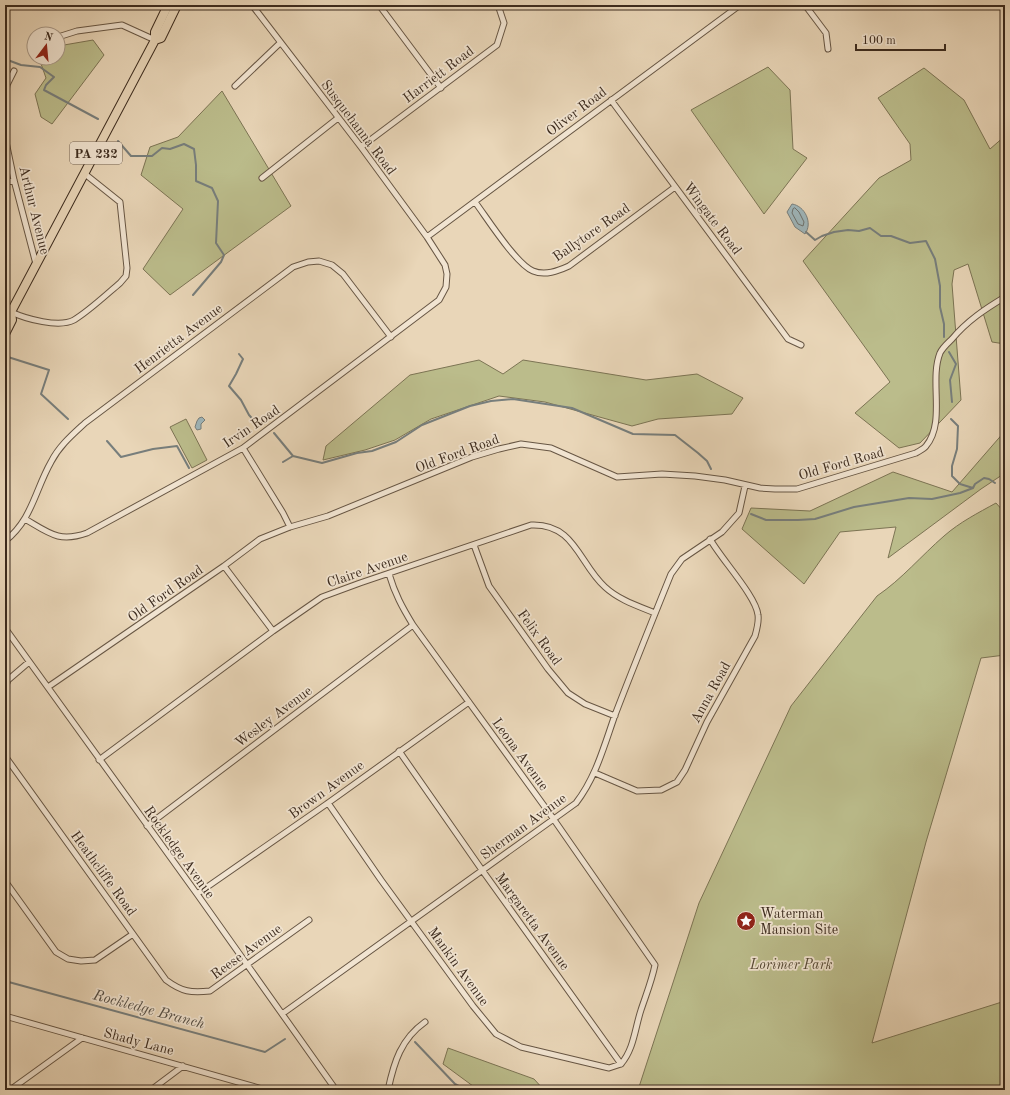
<svg xmlns="http://www.w3.org/2000/svg" width="1010" height="1095" font-family="'Old Standard TT',serif">
<rect width="100%" height="100%" fill="#e9d6b8"/>
<filter id="stains"><feTurbulence type="fractalNoise" baseFrequency=".005" numOctaves="4"/><feColorMatrix values="0 0 0 0 .2 0 0 0 0 .09 0 0 0 0 .02 0 0 0 .5 -.17"/></filter>
<radialGradient id="worn" r=".72"><stop offset=".6" stop-color="#630" stop-opacity="0"/><stop offset="1" stop-color="#630" stop-opacity=".3"/></radialGradient>
<path fill="#bbbc8b" stroke="#7c7454" d="M93,40L104,55L52,124L41,117L35,94L46,78L39,58H58V48L64,45Z
M768,67L790,90L793,149L807,158L764,214L691,110Z
M924,68L964,100L990,149L1005,136V226L1004,245L1005,247V344L992,342L968,264L954,270L952,284L961,400L920,443L899,448L855,413L890,382L803,261L879,178L911,160L910,144L878,98Z
M222,91L291,206L170,295L143,269L183,209L141,175L150,147L178,137Z
M479,360L503,374L523,360L646,380L697,374L743,398L732,414L658,419L632,426L545,402L499,396L431,419L395,440L365,450L323,460L326,446L410,375Z
M186,419L207,460L192,468L170,427Z
M1005,431V473L981,489L888,558L896,527L840,532L804,584L742,529L751,508L810,511L893,472L952,492Z
M996,503L1005,513V655L981,658L926,842L872,1043L1005,1001V1090H638L699,903L791,706L877,596C902,579 921,556 944,536C960,522 978,513 996,503Z
M448,1048L534,1079L544,1090H484L477,1089L443,1064Z"/>
<path fill="#9eb6bb" stroke="#777e7c" d="M792,204C805,206 813,223 805,234L795,227L787,212Z
M202,417L205,420L201,424V429L197,430L195,427L197,421L199,418Z"/>
<g fill="none" stroke-linecap="round" stroke-linejoin="round">
<path stroke="#6d706c" stroke-width="1" d="M795,208L799,212L804,222L803,226L798,224L792,213L793,209Z"/>
<path stroke="#777e7c" stroke-width="2" d="M5,59L21,65L40,67L54,77L46,85L44,90L98,119
M118,141L131,156H152L162,148L170,149L184,144L194,149L196,165V181L212,188L218,201L216,243L224,255L221,262L193,295
M806,232L815,240L822,236L834,232L848,230L859,231L870,228L881,236H891L910,243L926,241L935,259L940,286V307L944,324V337
M949,352L956,364L950,380L952,402
M239,354L243,359L236,374L229,386L241,400L249,415L258,425
M8,357L49,370L41,394L68,419
M951,419L958,426L957,449L952,466V476L960,484L973,488
M274,433L293,456L322,463L357,453L372,451L396,442L422,425L470,406L491,401L513,399L572,408L633,434L675,435L698,453L707,461L711,469
M107,441L121,457L153,449L177,446L189,468
M283,462L293,456
M973,488L975,484L984,478L989,479L995,483
M751,514L766,520H798L815,519L854,507L909,498L932,499L960,493L973,488
M5,981L265,1052L285,1039
M415,1042L455,1084L466,1090"/>
<g stroke="#675644" stroke-width="7">
<path id="minor" d="M379,5L441,88
M805,5L826,33L828,49
M58,37L77,31L122,25L155,40
M235,86L280,43
M5,99L7,85L14,71
M611,100L788,339L801,345
M5,137L14,180L36,264
M361,147L497,45L504,23L498,5
M262,178L338,118
M5,182L14,180
M475,202C487,218 516,264 533,271C545,276 558,271 569,266L675,187
M427,237L740,5
M11,312C26,319 59,328 74,320C89,311 107,294 120,283L126,276L127,268L120,202L85,174
M243,448L283,513L290,527
M25,519C49,533 59,543 87,533L243,448L439,300L446,287L447,274L445,265L427,237L361,147L252,5
M5,541C32,520 35,490 51,462C59,446 72,435 85,423L293,267L308,262L319,261L332,265L343,274L391,337
M474,545L489,586L548,669L568,693L585,704L615,716
M224,566L273,631
M389,574C395,594 402,607 413,625L550,814L655,965C652,980 646,995 641,1010C635,1028 634,1049 621,1064
M5,628L197,894L336,1090
M48,687L224,566L260,539L290,527L328,516L472,457L499,449L521,444L551,448L617,477L662,474L695,476L725,480L760,488L775,489H797L916,453C919,451 924,449 926,446C946,422 929,381 940,353C943,347 948,343 952,339C967,321 985,309 1005,297
M5,688L8,680L29,662
M399,751L482,870L621,1064
M5,756L166,980C182,992 191,993 210,991L309,920
M99,760L273,631L322,597L360,583L531,525C575,523 579,564 605,587C619,600 638,606 655,613
M595,773L637,791L661,790L677,782L685,770L707,722L755,636C757,629 759,622 758,615C756,596 721,559 710,539
M328,803L381,880L473,1006L496,1034L521,1047L609,1068L621,1064
M147,826L413,625
M5,881L56,952L68,959L81,961L95,960L133,934
M197,894L328,803L469,702
M282,1014L576,803C596,777 604,746 615,715C633,668 652,621 671,574L682,559L722,532L739,513L745,486
M5,1016L266,1090
M10,1090L82,1038
M151,1090L183,1066
M388,1090C394,1062 401,1039 425,1022"/>
</g>
<g stroke="#3c2b1e" stroke-width="10">
<path id="primary" d="M155,40L161,38L177,5
M5,317L11,312L155,40V32L168,5
M5,334L12,320L11,312"/>
</g>
<use href="#minor" stroke="#f1e4d1" stroke-width="5"/>
<use href="#primary" stroke="#e9d6b8" stroke-width="8"/>
</g>
<defs>
<g id="sight-disc" transform="scale(1)"><circle r="9.5" fill="#8f2418" stroke="#f1e4d1"/><path d="M0-6L1.8-2.2L6-1.7L2.9 1.2L3.7 5.4L0 3.3L-3.7 5.4L-2.9 1.2L-6-1.7L-1.8-2.2Z" fill="#fff"/></g>
</defs>
<g fill-rule="evenodd">
<use href="#sight-disc" x="746" y="921"/>
</g>
<g text-anchor="middle" stroke-width="3.5" stroke-linejoin="round" paint-order="stroke">
<rect fill="#f1e4d1" stroke="#726254" stroke-width="1" x="70" y="142" width="52" height="22" rx="3"/>
<g font-size="13" font-weight="bold" fill="#3c2b1e">
<text x="96" y="158">PA 232</text>
</g>
<g font-size="14" fill="#3c2b1e" stroke="#f1e4d1">
<text transform="translate(438 74) rotate(-37)" y="5">Harriett Road</text>
<text transform="translate(576 111) rotate(-37)" y="5">Oliver Road</text>
<text transform="translate(359 127) rotate(53)" y="5">Susquehanna Road</text>
<text transform="translate(35 210) rotate(76)" y="5">Arthur Avenue</text>
<text transform="translate(713 218) rotate(53)" y="5">Wingate Road</text>
<text transform="translate(591 232) rotate(-35)" y="5">Ballytore Road</text>
<text transform="translate(178 338) rotate(-37)" y="5">Henrietta Avenue</text>
<text transform="translate(251 426) rotate(-34)" y="5">Irvin Road</text>
<text transform="translate(457 453) rotate(-20)" y="5">Old Ford Road</text>
<text transform="translate(841 463) rotate(-16)" y="5">Old Ford Road</text>
<text transform="translate(367 569) rotate(-19)" y="5">Claire Avenue</text>
<text transform="translate(165 593) rotate(-35)" y="5">Old Ford Road</text>
<text transform="translate(540 637) rotate(54)" y="5">Felix Road</text>
<text transform="translate(710 692) rotate(-61)" y="5">Anna Road</text>
<text transform="translate(273 716) rotate(-37)" y="5">Wesley Avenue</text>
<text transform="translate(521 754) rotate(54)" y="5">Leona Avenue</text>
<text transform="translate(326 789) rotate(-36)" y="5">Brown Avenue</text>
<text transform="translate(523 826) rotate(-36)" y="5">Sherman Avenue</text>
<text transform="translate(180 852) rotate(54)" y="5">Rockledge Avenue</text>
<text transform="translate(104 873) rotate(54)" y="5">Heathcliffe Road</text>
<text transform="translate(533 921) rotate(54)" y="5">Margaretta Avenue</text>
<text transform="translate(246 951) rotate(-36)" y="5">Reese Avenue</text>
<text transform="translate(459 966) rotate(54)" y="5">Mankin Avenue</text>
<text transform="translate(139 1041) rotate(15)" y="5">Shady Lane</text>
</g>
<g font-size="14" fill="#3c2b1e" stroke="#f1e4d1" text-anchor="start">
<text x="760" y="918">Waterman<tspan x="760" dy="16">Mansion Site</tspan></text>
</g>
<g font-size="14" font-style="italic" fill="#554834" stroke="#f1e4d1">
<text x="791" y="969">Lorimer Park</text>
</g>
<g font-size="15" font-style="italic" fill="#544e45" stroke="#f1e4d1">
<text transform="translate(149 1009) rotate(15)" y="5">Rockledge Branch</text>
</g>
</g>
<rect width="1010" height="1095" fill="none" stroke="#e9d6b8" stroke-width="20"/>
<rect x="6" y="6" width="998" height="1083" fill="none" stroke="#3c2b1e" stroke-width="2"/>
<rect x="10" y="10" width="990" height="1075" fill="none" stroke="#3c2b1e"/>
<g transform="translate(46 46) rotate(16)"><circle r="19" fill="#f1e4d1" stroke="#a99a89"/>
<path d="M0-3L7 15L0 10L-7 15Z" fill="#8f2418"/>
<text y="-6" font-size="11" font-weight="bold" text-anchor="middle" fill="#3c2b1e">N</text>
</g>
<path d="M856 44v6h89v-6" fill="none" stroke="#3c2b1e" stroke-width="2"/>
<text x="862" y="44" font-size="12" fill="#3c2b1e" stroke="#f1e4d1" stroke-width="3" paint-order="stroke">100 m</text>
<rect width="100%" height="100%" filter="url(#stains)"/>
<rect width="100%" height="100%" fill="url(#worn)"/>
</svg>
